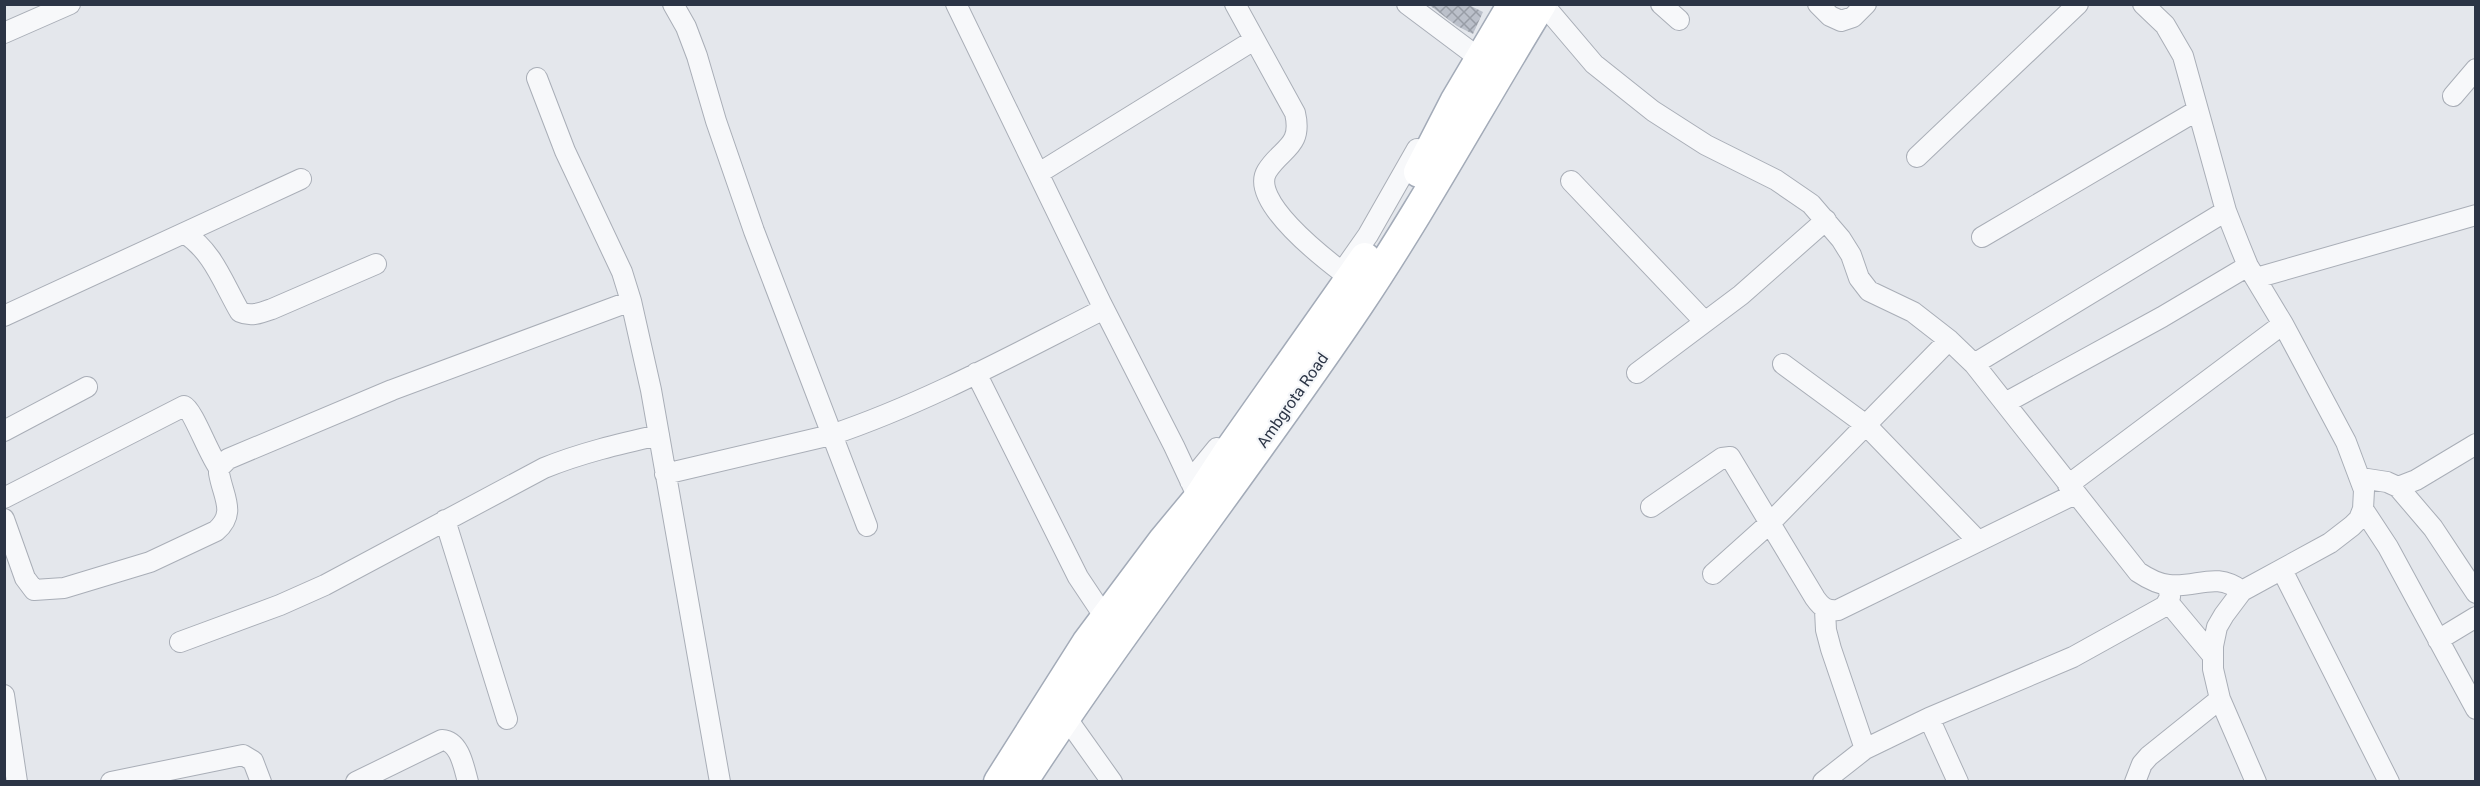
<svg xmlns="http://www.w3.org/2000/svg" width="2480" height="786" font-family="Roboto,sans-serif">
<defs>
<pattern id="building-cross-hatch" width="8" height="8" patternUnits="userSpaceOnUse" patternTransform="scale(1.5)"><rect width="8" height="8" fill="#bbc0ca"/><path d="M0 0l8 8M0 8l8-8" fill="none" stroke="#989da6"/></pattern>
</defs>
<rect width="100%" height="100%" fill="#e4e7ec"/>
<path fill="url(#building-cross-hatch)" d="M1428,4H1467L1483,12L1473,34L1457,26Z"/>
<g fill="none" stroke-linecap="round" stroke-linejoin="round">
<g stroke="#a9aeb7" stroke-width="22">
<path id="street" d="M673,4L686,27L697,56L716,121L754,231L867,526
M956,4L1101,303L1174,446L1195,491
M1235,4L1295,113C1303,147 1281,148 1267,171C1249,200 1321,256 1342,272
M1407,4L1471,52
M1543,4L1594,64L1653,111L1706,145L1776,180L1811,204L1841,239L1851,255L1859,278L1869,291L1913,312L1949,340L1974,364L2138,572C2147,578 2158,584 2169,585C2198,588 2215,571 2242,591
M1661,4L1679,20
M1818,4L1830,16L1841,21L1853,17L1866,4
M2143,4L2165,25L2183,56L2226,211L2239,244L2248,266L2283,324L2346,442L2364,490L2363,509L2359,519L2352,526L2330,543L2242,591L2224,615L2217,627L2213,646V669L2220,699L2256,782
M4,33L70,4
M537,78L565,151L622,272L631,301L651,390L720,782
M2453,96L2476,69
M1917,157L2078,4
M1039,173L1254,40
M1571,181L1705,322
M184,233C213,251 223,283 240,312C251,317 261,313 272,309L376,264
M1982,237L2198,110
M1347,265L1368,235L1417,149
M2256,278L2476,215
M4,316L301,179
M1783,364L1866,425L1978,541
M1974,364L2226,211
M976,373L1078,577L1106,619
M1637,373L1741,295L1826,220
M2005,403L2162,317L2248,266
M4,431L87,387
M665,474L831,435C926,403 1015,354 1104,309
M2361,478L2387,482L2398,487L2433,528L2476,593
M1190,481L1217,448
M2068,485L2283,324
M2398,487L2416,480L2476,444
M4,498L184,406C193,410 209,455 219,468
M1651,507L1722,458L1730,457L1815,598C1822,608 1827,611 1838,610L2075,494
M2363,509L2388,547L2476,709
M4,519L25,578L34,590L64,588L150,562L216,531C237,513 223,497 219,473V468L228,459L392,390L631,301
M445,520L507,719
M2282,570L2389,782
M1713,574L1771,522L1949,340
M2168,602L2213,656
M1825,610L1826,630L1831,649L1865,749
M2438,640L2476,617
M180,642L280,605L325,585L544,468C581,453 619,444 659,435
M4,695L17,782
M1065,716L1112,782
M111,782L243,755L253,761L261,782
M356,782L442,740C460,741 464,768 468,782
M1823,782L1865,749L1929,718
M1958,782L1929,718L2073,657L2165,606L2170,597L2168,585
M2135,782L2142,764L2149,756L2220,699"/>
</g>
<g stroke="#a3abb8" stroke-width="33">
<path id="primary" d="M1419,172L1455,102L1513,4
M999,782L1087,643L1164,540L1198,499L1232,447L1365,258
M1022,782C1128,619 1249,467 1358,305C1423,208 1479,105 1541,4"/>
</g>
<use href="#street" stroke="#f7f8fa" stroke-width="20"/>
<use href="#primary" stroke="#fff" stroke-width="30"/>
</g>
<g text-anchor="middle" stroke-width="4.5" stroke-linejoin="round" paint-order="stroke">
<g font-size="16" fill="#2b3445" stroke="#f4f6f9">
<text transform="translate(1292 400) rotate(-55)" y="6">Ambgrota Road</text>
</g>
</g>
<rect width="2480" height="786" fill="none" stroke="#2b3445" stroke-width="12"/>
</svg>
